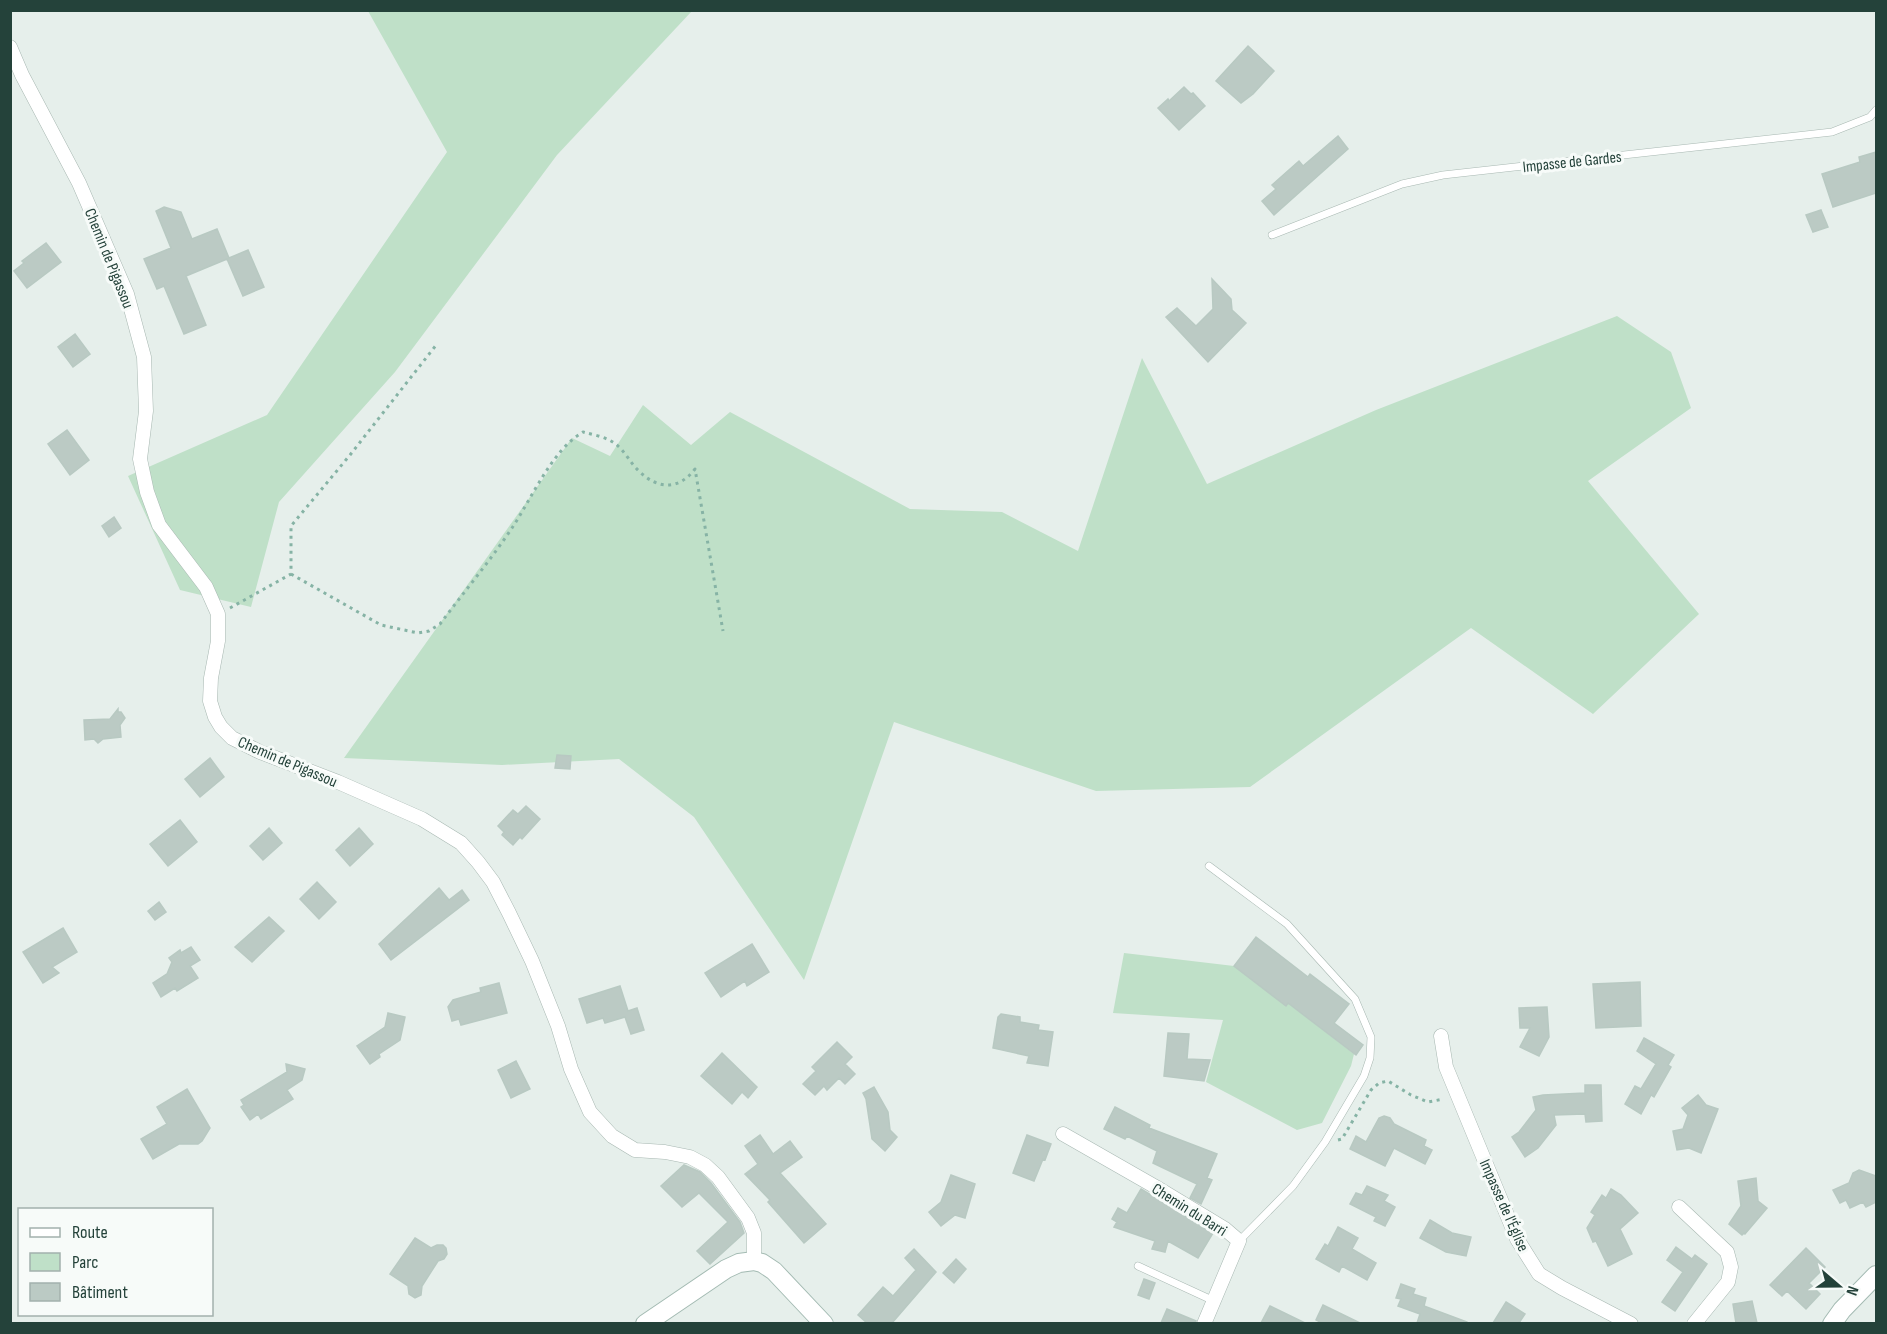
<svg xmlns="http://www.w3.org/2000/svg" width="1887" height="1334" font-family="'Sofia Sans Condensed',sans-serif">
<rect width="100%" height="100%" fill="#e6efeb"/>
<path fill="#bfe0c8" d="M368,11H692L557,155L395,372L279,502L251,607L180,590L128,476L267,415L447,152Z
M1617,316L1671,352L1691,408L1588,481L1699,614L1593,714L1471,628L1250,787L1096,791L894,722L804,980L694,817L619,759L502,765L344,758L572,438L610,456L643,405L691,445L730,412L910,509L1002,512L1078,551L1142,358L1207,484L1376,410Z
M1124,953L1234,966L1286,1005L1288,1003L1354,1054L1351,1066L1322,1123L1297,1130L1206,1082L1223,1020L1113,1013Z"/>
<path fill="#bbcac4" stroke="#b8c9c2" stroke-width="1.5" d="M1248,46L1274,71L1253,94L1241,103L1216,81Z
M1184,87L1191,94L1193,93L1205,106L1179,130L1158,108L1168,99L1169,101Z
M1338,136L1348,149L1274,215L1262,201L1276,189L1272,185L1299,161L1303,166Z
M1876,152V193L1833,207L1822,174L1860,162L1859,157Z
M164,207L181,212L192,239L217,229L229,258L248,250L264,287L243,296L227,259L186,276L206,325L184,334L164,286L157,289L144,259L171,248L156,211Z
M1821,210L1828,227L1813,232L1806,215Z
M46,243L61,262L27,288L14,271L24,263L22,261Z
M1212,279L1231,299L1232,310L1246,323L1208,362L1166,317L1177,308L1196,326L1213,309Z
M75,334L90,354L73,367L58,347Z
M67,430L89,460L70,475L48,444Z
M114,517L121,528L109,537L102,526Z
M118,709V712H121L125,718L120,725L121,737L103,739L98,743L94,739L85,740L84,720L110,719Z
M557,755L571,756L570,769L555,768Z
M210,758L224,777L200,797L185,779Z
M526,806L540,819L522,839L520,837L513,845L502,835L504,832L498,826L513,810L518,814Z
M180,820L197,842L168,866L150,844Z
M269,828L282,843L263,860L250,846Z
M359,828L373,844L350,866L336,850Z
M317,882L336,902L319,919L300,899Z
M439,888L449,900L462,890L469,900L391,960L379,944Z
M159,902L166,912L155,920L148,911Z
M269,917L284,931L252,962L235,947Z
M63,928L77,952L52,967L59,973L43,983L23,952Z
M1256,937L1308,977L1310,974L1349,1004L1334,1023L1363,1045L1356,1055L1288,1003L1286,1006L1234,966Z
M752,944L769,972L747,986L745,981L721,997L705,973Z
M191,947L200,960L190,966L198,978L177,991L175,988L161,997L153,983L167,974L172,962L169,958L180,950L181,953Z
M1640,982L1641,1026L1596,1028L1593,984Z
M499,983L507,1013L461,1025L459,1019L452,1021L448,1007L453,1000L481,992L480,988Z
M620,986L628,1011L637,1008L644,1030L631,1034L625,1017L605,1023L603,1018L587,1023L579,999Z
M1547,1007L1549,1037L1539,1056L1520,1047L1530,1028H1520L1519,1008Z
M388,1013L405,1017L400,1040L379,1054L380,1057L370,1064L357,1046L385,1027Z
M1001,1014L1020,1017V1022L1039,1025L1038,1030L1053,1032L1048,1066L1027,1063L1029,1056L993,1048L998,1017Z
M1168,1033L1189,1034L1187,1059L1210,1060L1204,1081L1164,1076Z
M1644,1038L1674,1055L1668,1065L1671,1067L1654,1097L1651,1095L1641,1114L1625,1104L1635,1086L1641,1089L1656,1064L1637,1051Z
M837,1042L852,1057L845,1064L855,1074L845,1084L839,1078L827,1090L824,1086L815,1095L803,1084L816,1071L812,1067Z
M722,1053L757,1087L748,1098L742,1092L732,1104L701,1076Z
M516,1061L530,1089L511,1098L498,1070Z
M286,1064L305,1069L302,1080L287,1090L293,1099L261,1119L258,1114L250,1120L241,1107L244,1105L241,1100L287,1072Z
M1585,1085H1601L1602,1121L1586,1122L1585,1114L1554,1115L1556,1125L1538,1148L1525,1157L1512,1137L1519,1132L1536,1110L1533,1097L1543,1095L1585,1093Z
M874,1087L888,1112L890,1130L897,1137L885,1151L872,1139L866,1099L863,1093Z
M187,1089L210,1128L202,1141L198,1144H179L153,1159L141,1139L167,1124L157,1107Z
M1698,1095L1706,1105L1718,1109L1701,1153L1689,1148L1677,1150L1673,1131L1683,1129L1688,1115L1682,1108Z
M1115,1107L1150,1125L1149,1128L1217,1154L1207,1178L1212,1180L1201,1204L1190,1198L1197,1184L1153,1163L1157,1151L1127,1136L1125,1139L1104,1129Z
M1384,1116L1390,1118L1394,1124L1426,1140L1424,1146L1432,1150L1425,1164L1394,1148L1385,1166L1350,1149L1356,1136L1366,1142L1379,1118Z
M760,1135L773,1154L790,1141L802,1157L780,1173L826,1224L804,1243L768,1202L770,1200L745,1174L758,1164L745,1146Z
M1027,1135L1051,1144L1045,1160L1043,1159L1034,1181L1013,1173Z
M684,1165L700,1172L711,1183L740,1222L744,1233L710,1264L697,1251L728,1222L699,1193L682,1207L661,1186Z
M1859,1170L1876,1176V1202L1866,1207L1863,1202L1850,1208L1846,1200L1840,1203L1833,1190L1849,1183L1853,1173Z
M951,1175L975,1184L965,1218L955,1215L941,1226L929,1212L941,1202Z
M1756,1178L1758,1201L1767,1208L1745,1234L1744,1233L1742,1235L1729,1224L1741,1206L1738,1181Z
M1367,1186L1388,1195L1384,1201L1395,1207L1385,1226L1374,1221L1376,1217L1350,1204L1356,1193L1362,1195Z
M1141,1189L1213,1233L1198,1258L1168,1241L1165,1252L1152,1249L1155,1241L1114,1227L1117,1222L1112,1219L1118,1208L1127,1213Z
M1611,1189L1621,1195L1638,1213L1620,1229L1632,1254L1608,1266L1596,1241L1593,1242L1587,1228L1595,1215L1591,1212L1602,1195L1606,1198Z
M1430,1220L1452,1233L1471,1237L1466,1256L1446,1252L1420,1238Z
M1338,1227L1358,1238L1352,1249L1376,1263L1367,1280L1342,1266L1339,1272L1316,1259L1325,1244L1328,1246Z
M415,1238L431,1248L437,1245H443L446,1248L447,1254L444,1259L438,1261L422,1286L421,1295L415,1298L409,1294L408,1286L390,1274Z
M1676,1247L1692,1259L1695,1255L1707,1264L1675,1311L1662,1302L1683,1272L1667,1260Z
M1806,1248L1825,1267L1809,1283L1820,1294L1806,1309L1787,1291L1782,1296L1770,1285Z
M914,1249L936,1272L892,1323H867L858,1315L883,1287L893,1296L916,1270L905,1258Z
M956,1259L966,1269L954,1283L943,1273Z
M1144,1279L1155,1283L1149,1299L1138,1295Z
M1401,1284L1415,1289L1413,1294L1426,1298L1424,1306L1467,1322V1323H1417L1420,1314L1398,1306L1401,1299L1396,1298Z
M1752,1301L1757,1323H1736L1733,1304Z
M1506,1302L1525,1314L1519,1323H1493Z
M1323,1305L1360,1323H1322L1316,1320Z
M1270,1306L1305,1323H1261Z
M1167,1309L1196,1321L1195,1323H1161Z"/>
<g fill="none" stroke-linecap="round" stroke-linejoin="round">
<g stroke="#a8b8b2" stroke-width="8">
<path id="lane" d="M1272,235L1402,184L1443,175L1832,132L1870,117L1876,110
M1209,866L1287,924L1355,999L1371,1037L1370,1058L1364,1076L1325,1142L1293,1186L1239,1241
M1138,1266L1214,1301"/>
</g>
<g stroke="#a8b8b2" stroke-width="15">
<path id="street" d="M10,47L22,75L79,183L127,294L144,357L146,411L140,459L147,492L159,525L206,587L218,614V641L211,678L210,701L215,717L221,727L232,738L260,752L338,782L422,819L461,843L478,862L493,882L509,913L532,961L558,1026L571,1069L590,1112L612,1136L635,1150L665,1152L690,1157L705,1165L718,1177L748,1218L754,1233V1261
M1441,1036L1446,1067L1517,1239L1539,1274L1562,1288L1631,1324
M1063,1134L1154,1186L1225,1229L1239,1241L1204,1324
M1679,1207L1727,1252L1731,1267L1728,1282L1694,1324"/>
</g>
<g stroke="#a4bbb3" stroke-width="20">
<path id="secondary" d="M645,1324L726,1269L739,1263L754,1261L762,1263L774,1271L824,1324
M1832,1324L1842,1310L1876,1275"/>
</g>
<path stroke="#86b3a5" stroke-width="3" stroke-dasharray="3 4.5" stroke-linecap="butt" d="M291,574L381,625L418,633L429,631L440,624C464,592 490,561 512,528C532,498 552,450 583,432C594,435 608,437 618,446C626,453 631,464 639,471C658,490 679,490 695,469L723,631
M230,608L291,574V526L350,455L437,344
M1338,1140L1342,1139L1371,1090L1379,1083L1388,1081L1411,1095L1428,1102L1444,1099"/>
<use href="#lane" stroke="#fff" stroke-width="7"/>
<use href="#street" stroke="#fff" stroke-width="14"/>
<use href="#secondary" stroke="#fff" stroke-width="18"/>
</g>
<g text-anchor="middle" stroke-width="6" stroke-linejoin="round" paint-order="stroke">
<g font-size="16" fill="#24423a" stroke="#f7fbf9">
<text transform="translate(1572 161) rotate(-6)" y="6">Impasse de Gardes</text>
<text transform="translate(110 258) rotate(68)" y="6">Chemin de Pigassou</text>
<text transform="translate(288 761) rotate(23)" y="6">Chemin de Pigassou</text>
<text transform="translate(1505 1205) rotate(66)" y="6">Impasse de l'Église</text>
<text transform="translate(1190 1209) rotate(32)" y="6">Chemin du Barri</text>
</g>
</g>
<rect width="1887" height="1334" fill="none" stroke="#24423a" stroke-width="24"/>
<rect x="18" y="1208" width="195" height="108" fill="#f7fbf9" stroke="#a3b1ad" stroke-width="1.5"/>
<rect x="30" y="1228" width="30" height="9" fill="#ffffff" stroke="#a3b1ad" stroke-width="1.5"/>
<text x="72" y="1238" font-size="18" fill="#24423a">Route</text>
<rect x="30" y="1253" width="30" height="18" fill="#bfe0c8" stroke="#a3b1ad" stroke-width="1.5"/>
<text x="72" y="1268" font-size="18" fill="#24423a">Parc</text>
<rect x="30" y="1283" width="30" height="18" fill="#bbcac4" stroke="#a3b1ad" stroke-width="1.5"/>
<text x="72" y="1298" font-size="18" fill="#24423a">Bâtiment</text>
<g transform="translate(1839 1286) rotate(110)" stroke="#f7fbf9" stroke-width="4.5" paint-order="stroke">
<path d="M0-4.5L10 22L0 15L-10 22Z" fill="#24423a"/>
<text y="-9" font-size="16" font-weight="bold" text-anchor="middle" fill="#24423a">N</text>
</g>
</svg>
